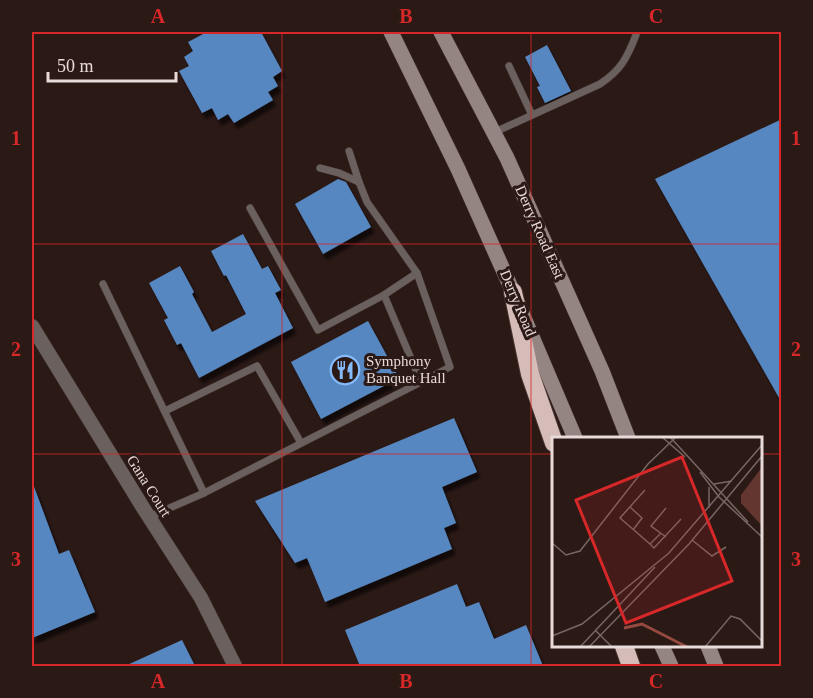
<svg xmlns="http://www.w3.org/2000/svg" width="813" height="698" font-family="Georgia,serif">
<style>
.building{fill:#5787c1;filter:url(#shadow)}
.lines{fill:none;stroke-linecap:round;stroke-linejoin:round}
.service-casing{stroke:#453431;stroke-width:8}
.minor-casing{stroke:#453431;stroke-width:15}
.secondary-casing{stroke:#453431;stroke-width:16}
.motorway-casing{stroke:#453431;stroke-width:20}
.service{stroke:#6a605e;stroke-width:7}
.minor{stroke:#6a605e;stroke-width:14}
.secondary{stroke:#958582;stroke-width:15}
.motorway{stroke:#d6bcb8;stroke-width:18}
.grid{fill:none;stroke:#d62828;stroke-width:1.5;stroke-opacity:0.55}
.labels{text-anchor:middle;stroke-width:6;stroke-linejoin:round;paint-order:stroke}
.street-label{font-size:15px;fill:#e8dad8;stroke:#2b1916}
.poi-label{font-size:15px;fill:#e8dad8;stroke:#2b1916;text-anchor:start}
.inset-river{fill:none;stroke:#944a3f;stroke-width:3}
.inset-road{fill:none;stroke:#776664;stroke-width:1.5}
.view{fill:#d62828;fill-opacity:0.15;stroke:#d62828;stroke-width:3}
.inset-edge{fill:none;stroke:#e8dad8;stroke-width:3}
.neatline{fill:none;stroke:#d62828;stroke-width:2}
.grid-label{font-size:20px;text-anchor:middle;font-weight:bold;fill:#d62828}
</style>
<defs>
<filter id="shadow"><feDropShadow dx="3.5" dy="6" stdDeviation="1.5" flood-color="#0009"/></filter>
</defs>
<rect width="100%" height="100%" fill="#2b1916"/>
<g class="building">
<path d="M207,32H261L282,71L273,77L278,86L268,92L273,100L234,123L228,114L218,120L212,108L202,113L179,71L189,66L184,57L193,51L188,42Z"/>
<path d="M547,45L571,91L545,103L537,87L540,86L525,57Z"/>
<path d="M782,119V403L655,179Z"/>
<path d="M338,179L346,182L371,227L323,254L295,204Z"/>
<path d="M243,234L262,269L268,266L281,290L275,293L293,328L199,378L181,343L177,345L164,320L168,318L149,283L180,266L194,292L192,294L212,332L246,314L226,275L224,276L211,251Z"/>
<path d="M368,321L399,378L321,419L291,362Z"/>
<path d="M454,418L477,472L442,487L456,523L444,528L452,549L325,602L307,558L295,563L255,501Z"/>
<path d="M33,484L59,554L69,550L95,612L32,638V485Z"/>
<path d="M457,584L466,607L479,602L494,639L526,625L543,666H360L345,630Z"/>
<path d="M182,640L195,666H125Z"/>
</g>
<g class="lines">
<g class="service-casing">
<g id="service">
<path d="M509,66L532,115"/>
<path d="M493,133L600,84C621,70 627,58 636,35V32"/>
<path d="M349,151L359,182L367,202L417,273L450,367L421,382"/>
<path d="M320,168L339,173L359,182"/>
<path d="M250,208L318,330L384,295L417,273"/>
<path d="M103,284L204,493L421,382L384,295"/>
<path d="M165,411L257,366L301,443"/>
<path d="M149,517L204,493"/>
</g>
</g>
<g class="minor-casing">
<path id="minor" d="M32,326L142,506L201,598L235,666"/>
</g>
<g class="secondary-casing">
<g id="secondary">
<path d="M391,32L458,169L513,292L575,438"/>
<path d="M441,32L507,158L602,371L628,438"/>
<path d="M662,646L671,666"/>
<path d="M708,646L716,666"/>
</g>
</g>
<g class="motorway-casing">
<g id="motorway">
<path d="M513,292L530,374L554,443"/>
<path d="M624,646L631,666"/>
</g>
</g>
<use href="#service" class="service"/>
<use href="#minor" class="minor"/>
<use href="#secondary" class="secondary"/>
<use href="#motorway" class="motorway"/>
</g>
<path class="grid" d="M282,32V666M531,32V666M32,244H782M32,454H554M760,454H782"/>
<defs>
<g id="restaurant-ring" transform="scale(1.5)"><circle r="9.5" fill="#2b1916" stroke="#86bbfb" stroke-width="1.5"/><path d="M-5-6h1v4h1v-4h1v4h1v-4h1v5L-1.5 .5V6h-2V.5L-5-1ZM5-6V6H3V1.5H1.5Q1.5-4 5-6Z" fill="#86bbfb"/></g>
</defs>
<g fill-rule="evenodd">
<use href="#restaurant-ring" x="345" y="370"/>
</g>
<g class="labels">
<g class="street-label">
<text transform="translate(540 232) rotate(66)" y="5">Derry Road East</text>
<text transform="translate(518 303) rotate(67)" y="5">Derry Road</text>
<text transform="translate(149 486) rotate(58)" y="5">Gana Court</text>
</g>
<g class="poi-label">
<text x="366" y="366">Symphony<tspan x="366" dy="17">Banquet Hall</tspan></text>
</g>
</g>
<g transform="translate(552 437)">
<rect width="210" height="210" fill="#2b1916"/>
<path d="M210,30V89L189,66V58Z" fill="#63362f"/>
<path class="inset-river" d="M72,191L90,187L135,210"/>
<path class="inset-road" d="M110,0L133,20M118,0L196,85M148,35L167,60L210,100M162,47L180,44M157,50V71M93,53L68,81L98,107L109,96M78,70L90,81L81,93M114,71L99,89L114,100M140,103L160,119L174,110M0,106L14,118L28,114L96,27L124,0M98,107L102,111L129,82M116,117L210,8M43,193L60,210M0,199L30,187L117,116M28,210L103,130M37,210L137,107L210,19M153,210L179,179L188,182L210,204"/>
<path class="view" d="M130,20L180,144L74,186L24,63Z"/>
<rect width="210" height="210" class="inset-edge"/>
</g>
<rect width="813" height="698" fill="none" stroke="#2b1916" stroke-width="66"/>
<path d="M48 72v9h128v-9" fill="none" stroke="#e8dad8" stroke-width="3"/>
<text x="57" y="72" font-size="18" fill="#e8dad8" stroke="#2b1916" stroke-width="4.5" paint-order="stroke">50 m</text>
<rect x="33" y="33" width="747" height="632" class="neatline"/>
<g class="grid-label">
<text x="158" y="23">A</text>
<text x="406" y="23">B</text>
<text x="656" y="23">C</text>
<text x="16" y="145">1</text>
<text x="796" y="145">1</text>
<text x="16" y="356">2</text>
<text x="796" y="356">2</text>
<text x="16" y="566">3</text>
<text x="796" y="566">3</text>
<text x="158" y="688">A</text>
<text x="406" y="688">B</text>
<text x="656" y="688">C</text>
</g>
</svg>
